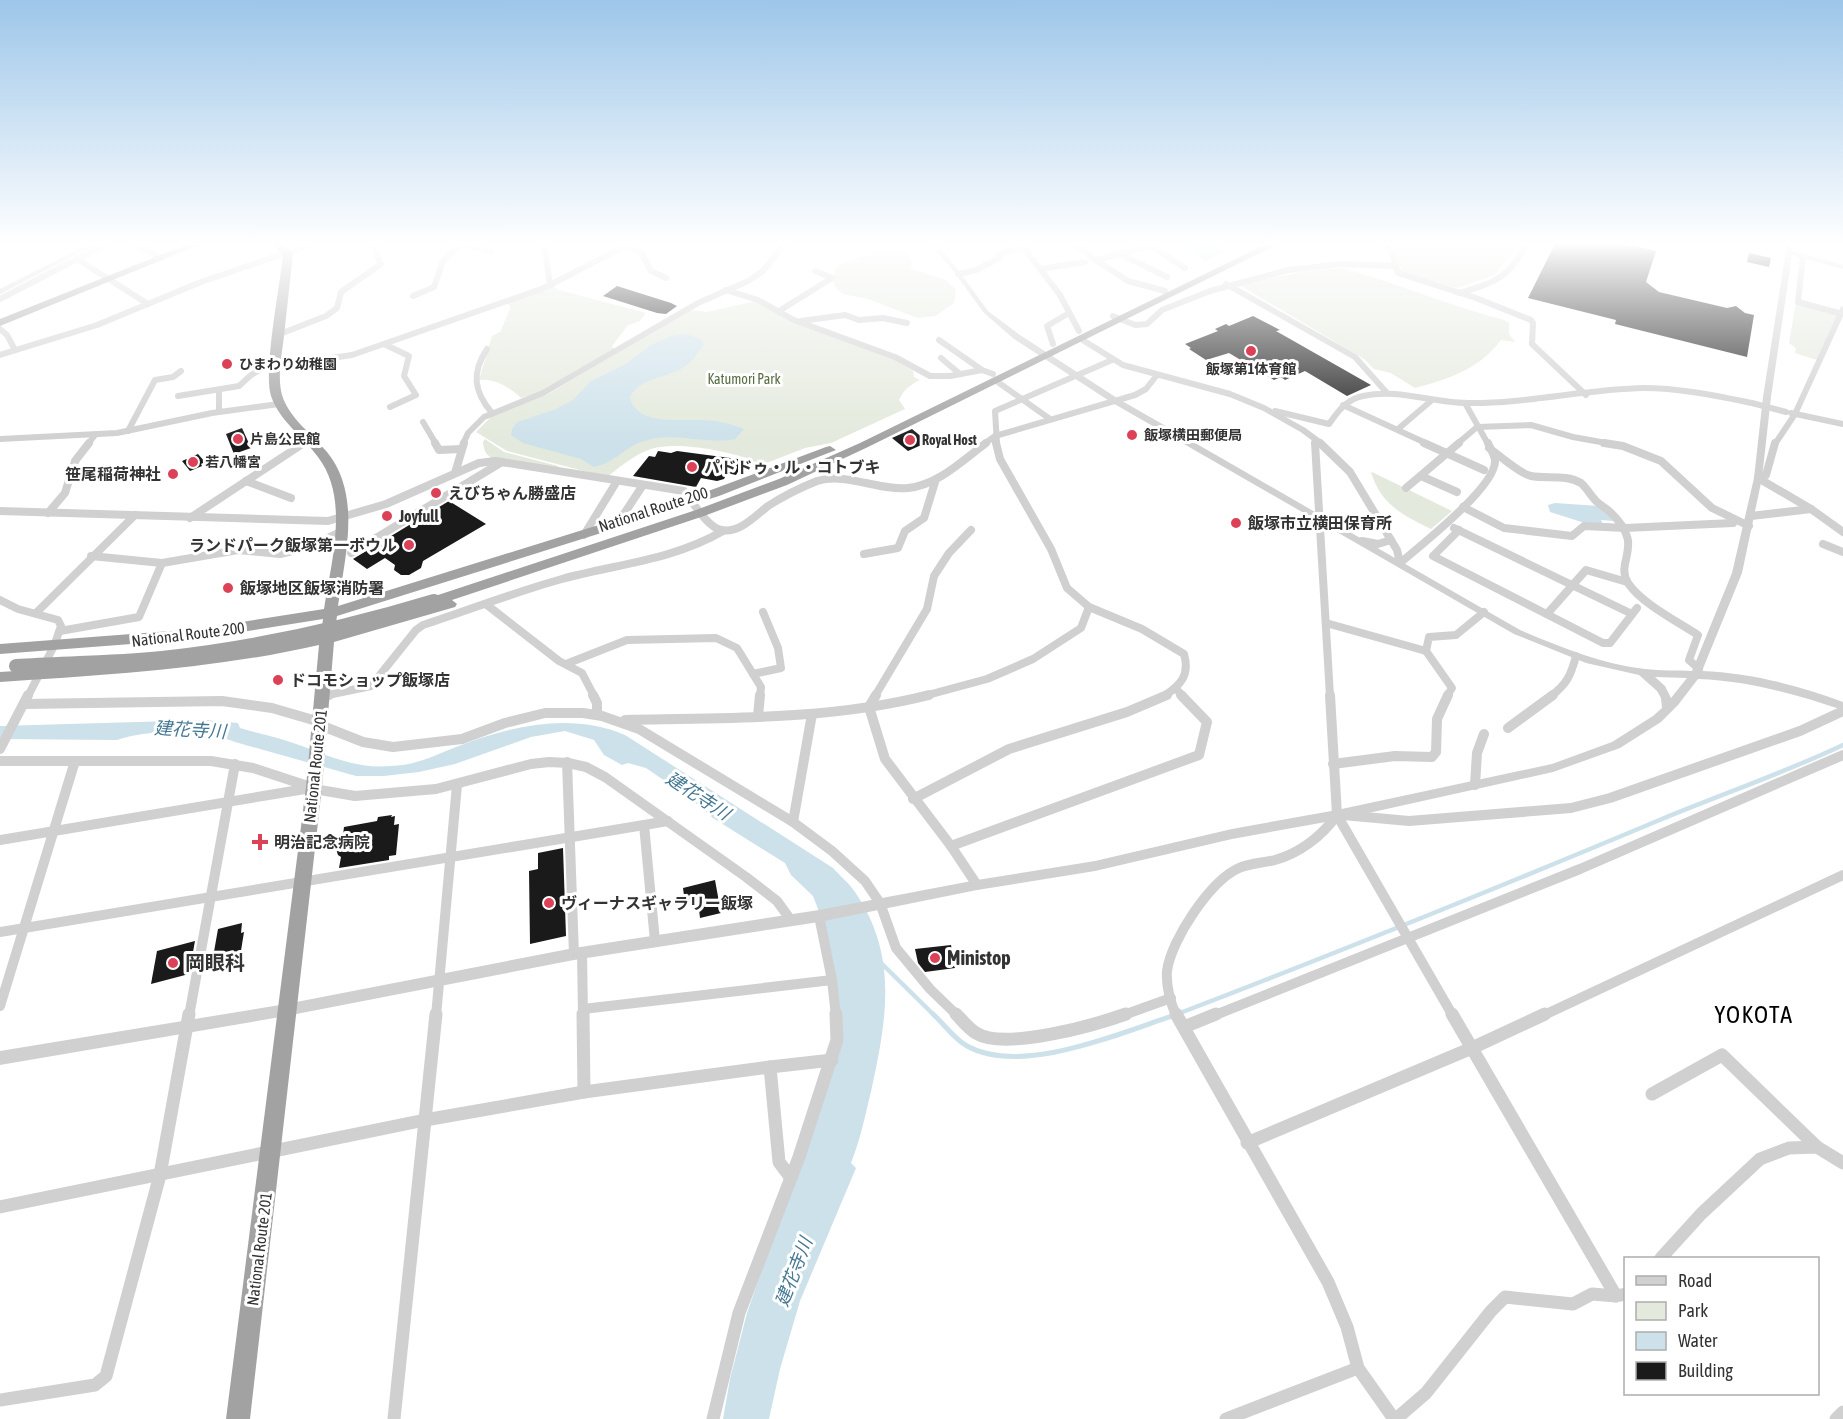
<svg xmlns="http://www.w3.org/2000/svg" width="1843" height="1419" font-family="'Asap Condensed','Noto Sans JP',sans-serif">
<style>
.green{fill:#e3e9dc}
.water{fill:#cde1ea}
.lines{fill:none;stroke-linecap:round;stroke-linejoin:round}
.stream-far1{stroke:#cde1ea;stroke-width:4.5}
.stream{stroke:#cde1ea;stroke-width:5}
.building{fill:#1a1a1a}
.minor-far3{stroke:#d0d0d0;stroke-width:6}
.minor-far2{stroke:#d0d0d0;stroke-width:8}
.minor-far1{stroke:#d0d0d0;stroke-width:10}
.minor{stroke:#d0d0d0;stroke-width:13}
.tertiary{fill:#d0d0d0;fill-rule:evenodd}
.trunk{fill:#a2a2a2;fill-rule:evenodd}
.minor-bridge{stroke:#d0d0d0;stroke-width:6}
.trunk-bridge{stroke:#a2a2a2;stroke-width:14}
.poi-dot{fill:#dc4257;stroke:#fff;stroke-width:2}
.labels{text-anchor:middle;stroke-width:6;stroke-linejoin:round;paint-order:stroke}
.far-poi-label{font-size:14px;font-weight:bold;fill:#333;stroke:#fff;text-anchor:start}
.far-park-label{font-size:14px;fill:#586d42;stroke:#fff}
.poi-label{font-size:16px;font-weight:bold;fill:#333;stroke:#fff;text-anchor:start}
.street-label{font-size:16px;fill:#333;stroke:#fff}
.water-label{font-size:18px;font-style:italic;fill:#447892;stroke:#fff}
.near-poi-label{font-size:20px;font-weight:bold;fill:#333;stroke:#fff;text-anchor:start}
.near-quarter-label{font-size:24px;letter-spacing:1.5px;fill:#000;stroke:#fff}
</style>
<rect width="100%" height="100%" fill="#fff"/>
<g class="green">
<path d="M1390,244L1401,247L1404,244H1518L1495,275L1457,288L1402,273L1396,253Z"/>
<path d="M887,249L910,252V259L913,263L910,268L946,280L956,290L954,303L935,316L918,318L868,299L843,294L835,287L833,277L836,269L843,263Z"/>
<path d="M1342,268C1397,283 1449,306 1504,320L1509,323V334L1515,342L1501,340C1479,369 1449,379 1415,388L1391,373L1374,369L1364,359L1238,284L1307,271Z"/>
<path d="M552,286L559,290L646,313L640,321L628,325L612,346L615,351L536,394L521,398C509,387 495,378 479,380L492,336L500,332L511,307L507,303Z"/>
<path d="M756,301L894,359L913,371L914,377L920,380C910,385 904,389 899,400L905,409L831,443L805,448L759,466L751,467L750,459C724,451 678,441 651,449C635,454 620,467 607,477L507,451L476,432L491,417L548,394L690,310L707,312Z"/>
<path d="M1796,302L1838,314L1817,360L1795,353L1796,348L1789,343Z"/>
<path d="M485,439L504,452L558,466L557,468L492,458C485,454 484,450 483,442Z"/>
<path d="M1371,472L1374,473L1452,511L1431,529C1403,515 1381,505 1371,472Z"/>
</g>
<g class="water">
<path d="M1198,244H1211L1226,251L1205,261L1189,251Z"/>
<path d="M687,334L702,340L704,345C696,354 692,363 681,369C663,379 641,377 630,397C635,426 681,419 703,420C717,420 731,424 744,429L735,439C705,445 674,431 644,441C626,446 615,463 594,467L581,459L523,443L511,435L512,429L517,422L556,409L573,400L591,381L624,365L651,345L671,336Z"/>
<path d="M1555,503L1599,506L1614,521L1601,520L1604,526L1588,524L1550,512L1548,505Z"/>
<path d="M206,720L238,723L240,728C260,734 282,738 302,746C331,757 358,769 390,766C416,765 428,758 451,749C506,727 569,711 625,735L833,868C840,876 849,883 855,892C898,955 887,1017 872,1087C866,1112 861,1138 851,1163L856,1168L800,1301L780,1369L769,1419H723L730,1379L747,1313L835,1060L825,927L813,896L791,875L785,863L713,818L691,799L646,768L628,763L622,765L604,755L594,740L565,731L531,737L455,764L419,772L384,776H356L235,742C206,729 147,729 117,740L0,739V726Z"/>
</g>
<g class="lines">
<g class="stream-far1">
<path d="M880,962L935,1016"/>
<path d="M1180,1013C1342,951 1502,886 1662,819C1722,794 1784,773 1843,745"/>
</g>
<path class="stream" d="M933,1014C944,1024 954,1039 967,1046C1020,1076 1118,1034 1172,1016"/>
</g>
<g class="building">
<path d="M1555,244H1624L1656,251L1646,282L1659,292L1727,308L1736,306L1745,313L1754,315L1747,357L1615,324L1616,320L1528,298Z"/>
<path d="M1749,253L1771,258L1769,267L1747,262Z"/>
<path d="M617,286L671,303L677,306L666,314L657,313L603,296Z"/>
<path d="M1253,316L1280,330L1276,331L1371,385L1347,396L1305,371L1285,380L1281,377L1274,380L1229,353L1206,360L1189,349L1191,348L1185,344L1218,331L1215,329L1226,324L1229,326Z"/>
<path d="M242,428L251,448L234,454L226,434Z"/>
<path d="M912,429L928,442L908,451L892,438Z"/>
<path d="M658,451L671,453L677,451L745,460L736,475L727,473L724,479L717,481L701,478L696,487L633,476L649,456L655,457Z"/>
<path d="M198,454L205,462L201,464L202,466L190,471L182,461Z"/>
<path d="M449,501L486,524L423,561L421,568L409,575H401L394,570L395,565L385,558L367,569L353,559Z"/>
<path d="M392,815L391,817L395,816L394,825L399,824L396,855L389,856V860L339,868L341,857L338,855L336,849L342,843L344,827L377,821L378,817Z"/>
<path d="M563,848L566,936L530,944L529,871L538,869V853Z"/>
<path d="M715,880L721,913L700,918L698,900L685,903L683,888Z"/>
<path d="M242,923L241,933L244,932L240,957L212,963L218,929Z"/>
<path d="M195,941L189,974L151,984L157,951Z"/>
<path d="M951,945L955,968L925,972L918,963L915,949Z"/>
</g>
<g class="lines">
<g class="minor-far3">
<path d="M106,244L77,259L148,304"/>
<path d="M135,244L161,258"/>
<path d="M465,244L491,252"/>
<path d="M544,244L550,285"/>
<path d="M1021,244L1060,295L1079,331"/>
<path d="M1074,244L1096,260"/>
<path d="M1159,244L1096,260L1128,281L1165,291"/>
<path d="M1385,244L1392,253L1398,273L1476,298L1531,320L1533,323L1532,344L1586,395"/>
<path d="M627,246L641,252L651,271L666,278"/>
<path d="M1151,246L1185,268"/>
<path d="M1120,254L1167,277"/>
<path d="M1803,256L1798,302L1843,314"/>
<path d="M1040,269L1085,262"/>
<path d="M958,274L976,270L999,258L998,255L1023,246"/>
<path d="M1226,284L1355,357L1387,393"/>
<path d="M726,290L758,300L794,320L895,357L930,376H950L982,370L993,374"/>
<path d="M1459,293C1492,284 1511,277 1526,244"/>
<path d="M413,296L434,287L443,261L458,246L457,244"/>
<path d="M0,299L77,259"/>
<path d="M779,311L832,278L815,271"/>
<path d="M1113,316L1135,325L1147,324L1162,310L1210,291L1288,270L1341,264L1395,266"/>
<path d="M801,321L845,315L859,320L883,318L907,323"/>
<path d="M0,329L7,335L15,350"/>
<path d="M280,334L326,316L337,308L341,292L381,264L372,244"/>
<path d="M1081,339L1123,365L1230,394L1264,408L1303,430L1322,444"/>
<path d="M939,340L982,370"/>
<path d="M384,344L409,356L404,376L416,395L390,407"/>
<path d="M1053,344L1047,326L1069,313"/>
<path d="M487,349C471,373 474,392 492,413"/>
<path d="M0,355L97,325L201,282L312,244"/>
<path d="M941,358L960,374"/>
<path d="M275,366L352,355L544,288L629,244"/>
<path d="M995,380L1050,419"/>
<path d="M219,390V412"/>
<path d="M178,396L239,386L251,375L276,360"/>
<path d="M1465,403L1488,444"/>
<path d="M1343,405L1428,444"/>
<path d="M1275,411L1329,424C1338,411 1347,399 1363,396C1398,388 1432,403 1467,403C1526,404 1585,389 1644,388C1680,388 1717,396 1752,403"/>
<path d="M1791,413L1843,424"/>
<path d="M423,422L436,444"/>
<path d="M1398,429L1432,400"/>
<path d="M128,431L155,380L173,377L181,371"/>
<path d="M0,439L117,433L212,413L279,404"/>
<path d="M1315,440V444"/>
<path d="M88,444L95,435"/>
<path d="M302,444L308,440"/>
<path d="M463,444L468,433L484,417L543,393L698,303L748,281L763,271L784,244"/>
<path d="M984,444L995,436L1135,395L1146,389L1157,375"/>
<path d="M997,444L995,411L1112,360"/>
<path d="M1457,444L1477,427L1531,425L1573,437L1612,444"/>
<path d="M1775,444L1795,414L1843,309"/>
</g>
<g class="minor-far2">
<path d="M435,443L439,450L461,449"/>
<path d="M996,443L1000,459L1051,549L1067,588L1089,607L1142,629L1184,654C1190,675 1181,685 1164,696"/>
<path d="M1315,443L1330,696"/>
<path d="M1320,443L1350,472L1397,550L1400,563C1420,546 1497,486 1495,460C1494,454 1490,448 1488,443"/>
<path d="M1424,443L1484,470"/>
<path d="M1604,443L1623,446L1661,461L1712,508L1749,526"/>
<path d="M1489,448C1499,455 1520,474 1531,476C1547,479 1566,474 1581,483C1587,488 1590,495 1596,501C1600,505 1606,508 1610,512C1647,546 1614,561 1628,583C1641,603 1678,622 1698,635L1689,660L1699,669"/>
<path d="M455,473L464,443"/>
<path d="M1421,476L1457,492"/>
<path d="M1758,478L1766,475L1775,443"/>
<path d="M1758,478L1811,509L1843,532"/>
<path d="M246,481L291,498"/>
<path d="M1406,488L1459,443"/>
<path d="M1463,507L1504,528L1572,536L1584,526L1625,528L1733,523"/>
<path d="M0,511L328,521L386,504L479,463L495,461L684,491C693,502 707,527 721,530C739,534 755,516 768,506C782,497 802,487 817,481C846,472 879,491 908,488C938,485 963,460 986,443"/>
<path d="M48,513L65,493L75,461L89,443"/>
<path d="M1751,516L1811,509"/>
<path d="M190,518L304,443"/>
<path d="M618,523L643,485"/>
<path d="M1454,528L1632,614"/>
<path d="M1459,530L1433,556L1603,643H1610L1637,608"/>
<path d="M584,535L617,481"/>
<path d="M1362,541L1378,544L1391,540"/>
<path d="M1823,544L1843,552"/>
<path d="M351,553L502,462"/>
<path d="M864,554L898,548L905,531L924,518L936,479"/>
<path d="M91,556L162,563"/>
<path d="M0,600L18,609L58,620L61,626L54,646L28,696"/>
<path d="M487,605L559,661L582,673L594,696"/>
<path d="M36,613L135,515"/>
<path d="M1547,614L1586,570L1627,582"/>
<path d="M1326,623L1426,651L1452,688L1447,696"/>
<path d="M60,631L139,617L162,563L238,550L280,554L309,547L342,531"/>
<path d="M1426,651L1429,637L1456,635L1484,612"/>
<path d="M566,664L627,640L716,638L737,648L761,687L760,696"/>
<path d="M753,674L781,668L778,648L763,612"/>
<path d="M1176,689L1183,696"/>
<path d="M323,696L371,686L416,630L423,625C469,610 515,592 562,579C617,564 673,560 723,531"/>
<path d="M875,696L927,609L934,576L949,553L971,530"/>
<path d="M924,696L987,679L1033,659L1081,628L1089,607"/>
<path d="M1551,696C1567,684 1571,675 1576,656"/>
</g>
<g class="minor-far1">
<path d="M593,695L597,703V713"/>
<path d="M876,695L869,707L885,759L951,846L977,885"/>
<path d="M1330,695L1337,815L1453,1016"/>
<path d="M323,696L329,695"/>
<path d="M24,704L222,701L272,708L320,722"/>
<path d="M758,716L760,695"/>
<path d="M625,720C726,718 831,720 929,695"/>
<path d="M320,725L363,742L393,747L462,739L505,723L545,713H583L602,716L639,729L793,822L832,851L865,881L880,903L896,948L930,989L958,1016"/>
<path d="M1508,728L1553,695"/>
<path d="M0,749L28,695"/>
<path d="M0,761H211L253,768L320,790L355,796L436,789L531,764L549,762L568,763L586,767L605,777L746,877L777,901L790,919"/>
<path d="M567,762L574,954"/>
<path d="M1333,764L1395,756L1432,757L1436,752L1437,719L1448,695"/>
<path d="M1475,785L1477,753L1484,734"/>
<path d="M913,799L1009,749L1127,712L1167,695"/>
<path d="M1343,815L1409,821L1571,808L1610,798L1800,731L1843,711"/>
<path d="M793,822L812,714"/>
<path d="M644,825L655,941"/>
<path d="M0,840L311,788"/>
<path d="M951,846L1199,755L1207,722L1181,695"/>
<path d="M819,916L832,980L836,1016"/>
<path d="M0,932L668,821"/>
<path d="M582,952L583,1016"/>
<path d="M0,1006L75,761"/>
<path d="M583,1009L832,980"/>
<path d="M189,1016L235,764"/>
<path d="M436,1016L457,785"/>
<path d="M1121,1016L1171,998"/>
<path d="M1177,1016C1170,1004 1166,984 1167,971C1171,940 1210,881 1239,868C1250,863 1263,863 1275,860C1300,853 1322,836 1337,815"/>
<path d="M1213,1016L1580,869L1843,755"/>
<path d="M1542,1016L1843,875"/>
</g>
<g class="minor">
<path d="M583,1014L584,1092"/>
<path d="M956,1014C962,1020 969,1029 976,1033C1004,1051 1095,1025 1126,1014"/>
<path d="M1176,1014L1328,1282L1347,1327L1358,1368L1394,1419"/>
<path d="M1452,1014L1616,1296"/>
<path d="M1184,1027L1216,1014"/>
<path d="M770,1067L832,1060"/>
<path d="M1652,1094L1722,1055L1817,1147"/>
<path d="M1247,1143L1472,1048L1545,1014"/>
<path d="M0,1207L425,1120L584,1092L770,1067L779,1162L791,1178"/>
<path d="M1661,1258L1701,1214L1760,1159L1789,1148L1817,1147L1843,1163"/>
<path d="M0,1400L95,1385L106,1376L160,1175L189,1014"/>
<path d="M394,1419L436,1014"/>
<path d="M713,1419L739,1313L799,1157L837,1040L836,1014"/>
<path d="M1226,1419L1358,1368"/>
<path d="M1396,1419L1426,1393L1491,1311L1505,1297L1573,1304L1592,1294L1616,1296L1626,1294"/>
<path d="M1836,1419L1843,1412"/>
</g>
<g class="tertiary">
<path d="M89,244H97L0,294V289Z"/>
<path d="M929,244H936L956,267L988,311L1020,335L1117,398L1520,630C1561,647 1601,664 1645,669C1661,671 1677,670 1692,671L1732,573L1754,478L1763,397L1787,244H1793L1792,251L1843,265V269L1792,255L1771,397L1762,478L1742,573L1702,671C1750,673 1798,685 1843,702V710C1794,694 1750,681 1698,679L1678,705L1661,722L1620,748L1553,772L1337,820L1232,839L1095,871L977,890L819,922L574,960L286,1016L0,1065V1051L286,1004L574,948L819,910L977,880L1095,861L1232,829L1337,810L1552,764L1612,742L1653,716L1662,708L1661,698L1657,691L1639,675L1586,663L1514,634L1111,402L1014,339L984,313L952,269ZM1655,677L1687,678L1671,698L1665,686Z"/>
</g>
<g class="trunk">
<path d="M188,244H201L0,326V319Z"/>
<path d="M273,244H283L293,254C290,281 287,308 284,336C282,354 277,377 282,395C289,418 312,434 327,452C362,495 345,556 338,606L711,490L826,447L830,446L836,450L719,496L337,616L335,631L431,605L427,601L429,598L696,510L779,479L860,443L1266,244H1278L868,447L787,485L704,516L452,600L457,604L455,607L334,642L322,787L250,1419H226L306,787L319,645C214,669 107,675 0,682V672C107,665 215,658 321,635L323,619L197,639L0,654V644L197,629L324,609C331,562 350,499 318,457C303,436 280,422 271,396C263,371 280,285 283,255Z"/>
</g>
<path class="minor-bridge" d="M1752,403L1786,412"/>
<path class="trunk-bridge" d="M16,666C65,663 113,663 162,658C254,648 345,628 434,601"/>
</g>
<linearGradient id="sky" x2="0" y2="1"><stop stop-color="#9dc6e9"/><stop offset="0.55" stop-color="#fff"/><stop offset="1" stop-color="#fff" stop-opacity="0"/></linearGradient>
<rect width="1843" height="443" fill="url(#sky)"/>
<g class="poi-dot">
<circle cx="1251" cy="351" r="6"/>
<circle cx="227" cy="364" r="6"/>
<circle cx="1132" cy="435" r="6"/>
<circle cx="238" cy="439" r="6"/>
<circle cx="910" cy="440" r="6"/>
<circle cx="193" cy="462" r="6"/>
<circle cx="692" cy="467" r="6"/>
<circle cx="173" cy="474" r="6"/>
<circle cx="436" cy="493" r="6"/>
<circle cx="387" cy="516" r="6"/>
<circle cx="1236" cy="523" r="6"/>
<circle cx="409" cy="545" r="6"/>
<circle cx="228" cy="588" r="6"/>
<circle cx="278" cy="680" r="6"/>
<path d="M257 833h6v6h6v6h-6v6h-6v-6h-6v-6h6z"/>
<circle cx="549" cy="903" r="6"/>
<circle cx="935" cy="958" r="6"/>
<circle cx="173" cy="963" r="6"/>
</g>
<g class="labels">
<g class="far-poi-label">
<text x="239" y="369">ひまわり幼稚園</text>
<text x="1251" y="374" text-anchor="middle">飯塚第1体育館</text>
<text x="1144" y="440">飯塚横田郵便局</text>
<text x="250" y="444">片島公民館</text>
<text x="922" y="445">Royal Host</text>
<text x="205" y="467">若八幡宮</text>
</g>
<g class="far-park-label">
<text x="744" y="384">Katumori Park</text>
</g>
<g class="poi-label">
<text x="704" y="473">パドドゥ・ル・コトブキ</text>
<text x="161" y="480" text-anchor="end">笹尾稲荷神社</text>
<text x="448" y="499">えびちゃん勝盛店</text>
<text x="399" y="522">Joyfull</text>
<text x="1248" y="529">飯塚市立横田保育所</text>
<text x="397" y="551" text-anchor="end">ランドパーク飯塚第一ボウル</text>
<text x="240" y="594">飯塚地区飯塚消防署</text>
<text x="290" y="686">ドコモショップ飯塚店</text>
<text x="274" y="848">明治記念病院</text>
<text x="561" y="909">ヴィーナスギャラリー飯塚</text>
</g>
<g class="street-label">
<text transform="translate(653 509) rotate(-18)" y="6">National Route 200</text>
<text transform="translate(188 634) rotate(-7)" y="6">National Route 200</text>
<text transform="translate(315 766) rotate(-84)" y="6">National Route 201</text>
<text transform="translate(259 1249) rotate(-83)" y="6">National Route 201</text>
</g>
<g class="water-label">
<text transform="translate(190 730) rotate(3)" y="6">建花寺川</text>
<text transform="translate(698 796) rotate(33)" y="6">建花寺川</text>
<text transform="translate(794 1272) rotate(-69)" y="6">建花寺川</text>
</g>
<g class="near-poi-label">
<text x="947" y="965">Ministop</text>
<text x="185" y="970">岡眼科</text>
</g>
<g class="near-quarter-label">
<text x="1754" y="1023">YOKOTA</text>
</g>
</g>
<rect x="1624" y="1257" width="195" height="138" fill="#ffffff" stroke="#adadad" stroke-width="1.5"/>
<rect x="1636" y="1276" width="30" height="9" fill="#d0d0d0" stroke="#adadad" stroke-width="1.5"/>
<text x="1678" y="1287" font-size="18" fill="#333333">Road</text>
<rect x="1636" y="1302" width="30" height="18" fill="#e3e9dc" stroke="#adadad" stroke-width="1.5"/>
<text x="1678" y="1317" font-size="18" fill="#333333">Park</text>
<rect x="1636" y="1332" width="30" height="18" fill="#cde1ea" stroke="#adadad" stroke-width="1.5"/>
<text x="1678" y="1347" font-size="18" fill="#333333">Water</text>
<rect x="1636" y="1362" width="30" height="18" fill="#1a1a1a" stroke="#adadad" stroke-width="1.5"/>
<text x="1678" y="1377" font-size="18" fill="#333333">Building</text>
</svg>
